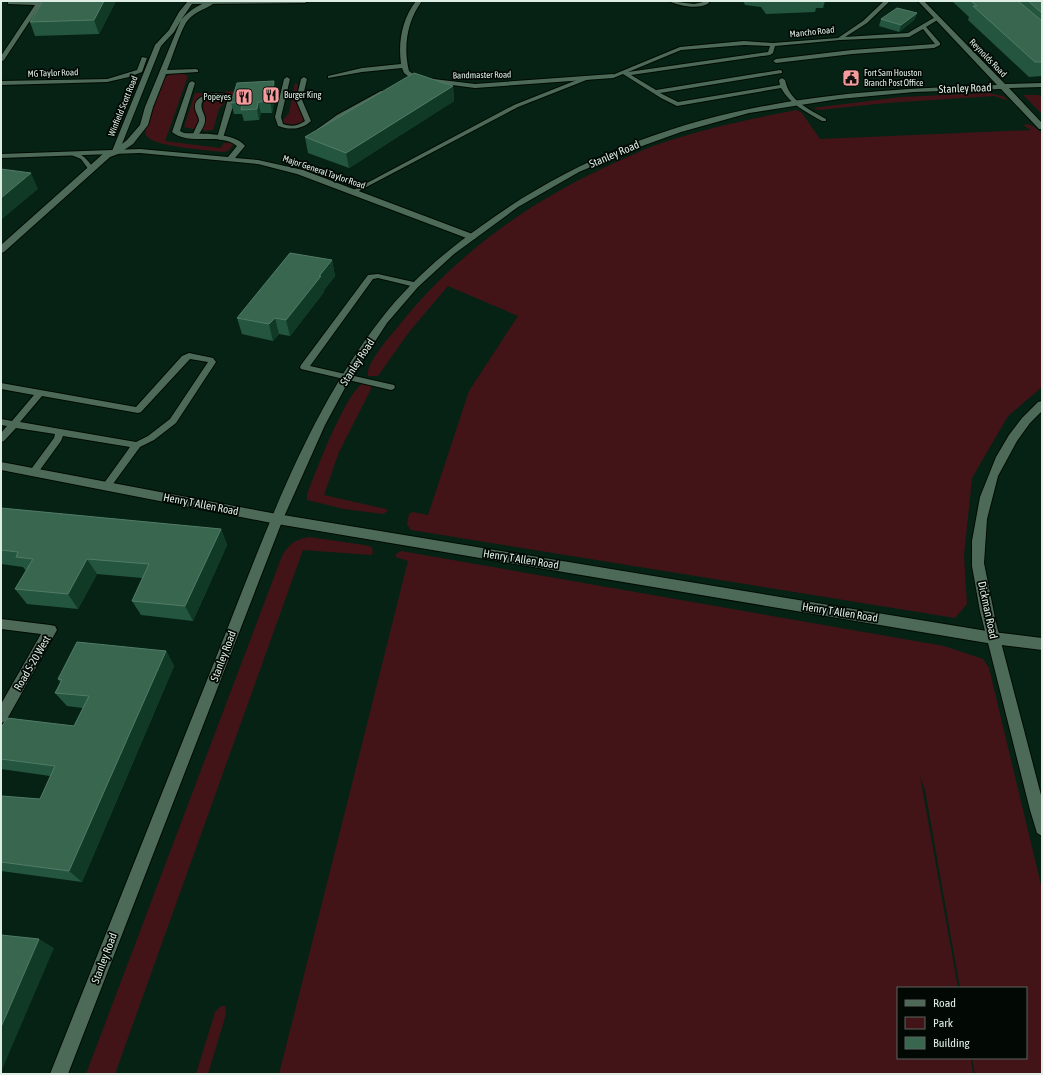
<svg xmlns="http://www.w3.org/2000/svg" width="1043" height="1075" font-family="'Asap Condensed',sans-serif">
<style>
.green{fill:#421418}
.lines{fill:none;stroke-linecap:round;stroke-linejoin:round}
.lane-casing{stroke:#000b02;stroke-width:2}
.street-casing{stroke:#000b02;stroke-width:2}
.secondary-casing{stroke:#000b02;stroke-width:2}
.lane{fill:#4d6a59;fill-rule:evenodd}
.street{fill:#4d6a59;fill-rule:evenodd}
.secondary{fill:#4d6a59;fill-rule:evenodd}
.wall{fill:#24553e}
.shaded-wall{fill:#103a25}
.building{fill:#38664f;stroke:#527b67}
.labels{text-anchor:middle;stroke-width:3.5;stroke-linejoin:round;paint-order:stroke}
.far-street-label{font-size:9px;fill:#deeee4;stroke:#020904}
.far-poi-label{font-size:9px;fill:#deeee4;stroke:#020904;text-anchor:start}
.street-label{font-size:11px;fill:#deeee4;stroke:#020904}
</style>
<rect width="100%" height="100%" fill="#062214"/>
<g class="green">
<path d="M172,74H184L188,76L165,141L220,148L224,143H231L233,145L228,151L222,152C206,150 165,147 152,140C148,138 145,135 145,131L165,77Z"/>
<path d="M295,83L298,84L296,102L304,119L301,123L292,125L284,123L283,120L289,113Z"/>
<path d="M237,91L235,98C227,89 210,92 201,97L195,109L199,120L196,128L193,129L184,127L195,93Z"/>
<path d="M989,93L1003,96L1009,101L994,96L887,103L819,110L812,108L901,97Z"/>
<path d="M1023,95H1039L1042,98V114Z"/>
<path d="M218,96L224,97L227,100L219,109L213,130L204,131L202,127L206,119L203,109L204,102L208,98Z"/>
<path d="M797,110L802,113L820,139L1031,130L1023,125C1031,122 1037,129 1042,134V387L1008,416L972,478L964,556L967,604L955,618L411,530L407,524L409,514L413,512L428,515L469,391L518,316L448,286L409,332L378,376H368C365,365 389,337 397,328C454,255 530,201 614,163C628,157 642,150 656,145C702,129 749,119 797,110Z"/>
<path d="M362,384H369L371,386V389L339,452L324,495L386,509L388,511L383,514L344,509L307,500V495C315,473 345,395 362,384Z"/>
<path d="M309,537L364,545L372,547L373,553L371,555L303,550L115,1074H86L282,556C289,544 296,539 309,537Z"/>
<path d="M401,551L944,646L983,659L989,668L1042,889V1074H975L972,1058H1026V988H960L925,790L920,776L958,988H898V1058H971L973,1074H279L408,561L396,557V554Z"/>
<path d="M221,1006H225L226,1014L208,1074H196L215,1012Z"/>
</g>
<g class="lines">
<g class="lane-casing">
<g id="lane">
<path d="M10,1H43L4,60L1,62V56L35,5L8,4V2Z"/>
<path d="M669,1L694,4L708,1L709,3C699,10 679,6 669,1Z"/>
<path d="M884,1H890L867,23L845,37L908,33L937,16L940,18L939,19L926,27L940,43V45L934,48L852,54L776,63L773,61L776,59L852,50L935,44L923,29L909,37L840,40L775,46L773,53L770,55L631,75L656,90L780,70L782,71V73L660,93L678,102L780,85L779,80L782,78L785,80C789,101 809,109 826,119V121H822C806,112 790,104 781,88L677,106L661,98L623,74L613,78L610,76L680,47L744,41L773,43L838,38L863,21ZM744,45L770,46L768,52L628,72L681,50Z"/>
<path d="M587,76L590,78L589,79L518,107L355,193L350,192L514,105Z"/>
<path d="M287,77L290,79L281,117L283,124C291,127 298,126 305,121L296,100L301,79L304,77L307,79L302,100L311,121C302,130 289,130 278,126L275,117L284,79Z"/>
<path d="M109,79V81L107,82L1,85V81Z"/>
<path d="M381,91L383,92V94L341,117L321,131L316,130L337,115Z"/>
<path d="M212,93H223L234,98V103L223,138L220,140L217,138L228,99C220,94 209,95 202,102C200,109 204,112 205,118C206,125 200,132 197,137H193L192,136L199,121C199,116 195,112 195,108C194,98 205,95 212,93Z"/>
<path d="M69,152C81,151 88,160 94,169L93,170H89L81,159L69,154Z"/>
<path d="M378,274L418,283L419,285L415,287L378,278L373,279L310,366L394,385L395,387L394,389L391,390L301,369L300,367L301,365L368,275Z"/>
<path d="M189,353L213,358L216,362L176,423L154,440L140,447L110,488H104L102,486L130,447L63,436L61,441L37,474L34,475L29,472L54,438L55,434L16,428L4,441L1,442V433L7,426L1,425V419L12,421L34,395L1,389V383L136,407L182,356ZM190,359L208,362L170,419L148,436L136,442L20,422L42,396L138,413L141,412Z"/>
</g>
</g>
<g class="street-casing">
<g id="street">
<path d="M190,1H308L305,3L188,4L187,3Z"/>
<path d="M416,1H422C407,21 403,47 409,71L417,77L475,84L613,74L616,76L613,78L475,88L413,80L404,73L402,68L362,72L328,78V76L362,68L401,64C398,42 402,19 416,1Z"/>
<path d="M192,81L195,83L180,131L184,133C200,134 235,132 245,146L235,158L258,160L303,170L475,235L476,237L475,239H469L297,174L258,164L140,153L1,158V154L140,149L228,157L237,146C221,132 188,146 172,132L189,83Z"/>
<path d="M1,462L277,514L993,632L1042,638V650L993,644L277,524L1,470Z"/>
<path d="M1,619L50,625L55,626L57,630L6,721L1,723V704L41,634L1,629Z"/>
</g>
</g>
<g class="secondary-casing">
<g id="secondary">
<path d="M188,1H194L181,20C190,10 202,1 216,1C209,9 196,10 188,20C181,28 172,59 167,70L196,69L198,70V72L166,74L153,107L148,125L133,144L118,154L110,157L4,252L1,253V245L104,153L112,151L155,45L169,30L179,12ZM181,20L145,107L140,125L127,140L122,144L161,46L174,32Z"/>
<path d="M918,1H924L1005,84L1042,83V87L1009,88L1042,123V129H1039L1001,89L914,92L839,99L749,113L681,132L631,150L579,172L518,207L454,254L418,287L387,323L346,386L325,425L283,519L68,1074H50C107,931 164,788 221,645C265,534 307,414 381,319C409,283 443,253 480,227C560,168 652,129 749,109C830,92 914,88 997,85Z"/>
<path d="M142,57L147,58L142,72L129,77L107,82L104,80L137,70Z"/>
<path d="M1042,401V411L1030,423L1017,441L998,476L987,519L984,563L996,623L1042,799V836L1037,833L1030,810L980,611L972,566V541L980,497L996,457L1009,435L1022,418L1038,402Z"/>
</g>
</g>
<use href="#lane" class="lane"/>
<use href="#street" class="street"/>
<use href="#secondary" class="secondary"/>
</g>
<g class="wall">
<path d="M43,1H116L99,34L35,36L30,22Z"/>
<path d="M743,1H825L823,8H816L815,12L766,14L761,7L745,5Z"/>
<path d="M952,1H1042V76L1029,77L968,20L969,17Z"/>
<path d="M917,13L914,20L899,32L879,26L881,19Z"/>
<path d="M274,81L276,92L272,113H261L259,120L244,121L242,114H234L231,103Z"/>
<path d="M453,86L454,101L349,168L308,153L305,137Z"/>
<path d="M332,260L335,276L324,290V292L290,336L279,334L273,341L242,334L237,318Z"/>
<path d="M1,508L221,529L227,545L193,621L141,615L132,601L142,578L97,574L78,609L27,604L15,589L26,571L23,567L1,564Z"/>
<path d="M166,651L174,666L82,882L1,871V797L40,799L50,776L1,769V728L74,726L83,708L67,706L55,693L60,682L58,679Z"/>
</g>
<g class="shaded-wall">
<path d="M104,1H116L99,34L94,20Z"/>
<path d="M917,13L914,20L899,32L901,25Z"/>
<path d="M274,81L276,92L272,113L270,101Z"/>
<path d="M453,86L454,101L349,168L346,153Z"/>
<path d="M258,102L261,113L259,120L257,109Z"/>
<path d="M31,173L38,189L1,220V198Z"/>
<path d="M332,260L335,276L324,290V292L290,336L286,320Z"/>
<path d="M275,318L279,334L273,341L269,324Z"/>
<path d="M221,529L227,545L193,621L185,606Z"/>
<path d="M87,559L97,574L78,609L68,594Z"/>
<path d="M166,651L174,666L82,882L69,871Z"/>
<path d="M39,939L54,948L1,1072V1027Z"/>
</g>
<g class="building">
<path d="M43,1H104L94,20L30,22Z"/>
<path d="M971,1H1018L1042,21V62H1035L973,6H977Z"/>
<path d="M1028,1H1042V13Z"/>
<path d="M897,8L917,13L901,25L881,19Z"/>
<path d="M414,73L453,86L346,153L305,137Z"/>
<path d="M274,81L270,101L258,102L257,109L241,110L243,102L231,103L237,83Z"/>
<path d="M1,169L31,173L1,198Z"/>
<path d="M290,253L332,260L319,276H321L286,320L275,318L269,324L237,318Z"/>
<path d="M1,508L221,529L185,606L132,601L149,564L87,559L68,594L15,589L33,559L16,557L18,552L1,550Z"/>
<path d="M77,642L166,651L69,871L1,862V797L2,796L40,799L55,766L1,759V728L7,718L74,726L89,696L55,693L62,680L58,679Z"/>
<path d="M1,935L39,939L1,1027Z"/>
</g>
<defs>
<g id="civic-square" transform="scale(0.9)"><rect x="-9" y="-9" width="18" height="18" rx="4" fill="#f59b9c" stroke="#020904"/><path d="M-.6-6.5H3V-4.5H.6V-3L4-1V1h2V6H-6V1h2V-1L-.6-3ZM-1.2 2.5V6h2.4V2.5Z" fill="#111"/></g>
<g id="restaurant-square" transform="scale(0.9)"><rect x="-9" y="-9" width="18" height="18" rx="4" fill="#f59b9c" stroke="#020904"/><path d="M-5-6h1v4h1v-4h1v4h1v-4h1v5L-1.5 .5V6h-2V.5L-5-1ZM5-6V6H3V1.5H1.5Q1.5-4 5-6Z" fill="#111"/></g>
</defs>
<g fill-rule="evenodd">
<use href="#civic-square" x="851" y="78"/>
<use href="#restaurant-square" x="271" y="95"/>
<use href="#restaurant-square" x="244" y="97"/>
</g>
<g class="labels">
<g class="far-street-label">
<text transform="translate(812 32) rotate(-6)" y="3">Mancho Road</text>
<text transform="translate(988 58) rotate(46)" y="3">Reynolds Road</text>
<text transform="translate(53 73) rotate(-2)" y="3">MG Taylor Road</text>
<text transform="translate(482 75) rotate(-1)" y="3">Bandmaster Road</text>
<text transform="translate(123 106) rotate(-68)" y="3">Winfield Scott Road</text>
<text transform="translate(324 172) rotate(19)" y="3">Major General Taylor Road</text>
</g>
<g class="far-poi-label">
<text x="864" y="76">Fort Sam Houston<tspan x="864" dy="10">Branch Post Office</tspan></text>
<text x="284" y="98">Burger King</text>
<text x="231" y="100" text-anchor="end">Popeyes</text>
</g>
<g class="street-label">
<text transform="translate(965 88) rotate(-2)" y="4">Stanley Road</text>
<text transform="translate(614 154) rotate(-23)" y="4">Stanley Road</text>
<text transform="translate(357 362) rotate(-57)" y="4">Stanley Road</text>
<text transform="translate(201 504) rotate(11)" y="4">Henry T Allen Road</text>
<text transform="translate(521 559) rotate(9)" y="4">Henry T Allen Road</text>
<text transform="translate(988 610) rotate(78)" y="4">Dickman Road</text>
<text transform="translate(840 612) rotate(9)" y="4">Henry T Allen Road</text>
<text transform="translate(223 656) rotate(-69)" y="4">Stanley Road</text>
<text transform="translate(32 663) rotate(-60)" y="4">Road S-20 West</text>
<text transform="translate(104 958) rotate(-69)" y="4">Stanley Road</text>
</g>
</g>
<rect width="1043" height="1075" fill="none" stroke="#deeee4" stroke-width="4"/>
<rect x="897" y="987" width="130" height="72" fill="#020904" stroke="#5a655e"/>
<rect x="905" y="1000" width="20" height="6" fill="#4d6a59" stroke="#5a655e"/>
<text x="933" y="1007" font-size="12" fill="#deeee4">Road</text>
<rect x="905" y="1017" width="20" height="12" fill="#421418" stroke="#5a655e"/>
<text x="933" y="1027" font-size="12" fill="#deeee4">Park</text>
<rect x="905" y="1037" width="20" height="12" fill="#38664f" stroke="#5a655e"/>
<text x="933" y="1047" font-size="12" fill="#deeee4">Building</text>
</svg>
